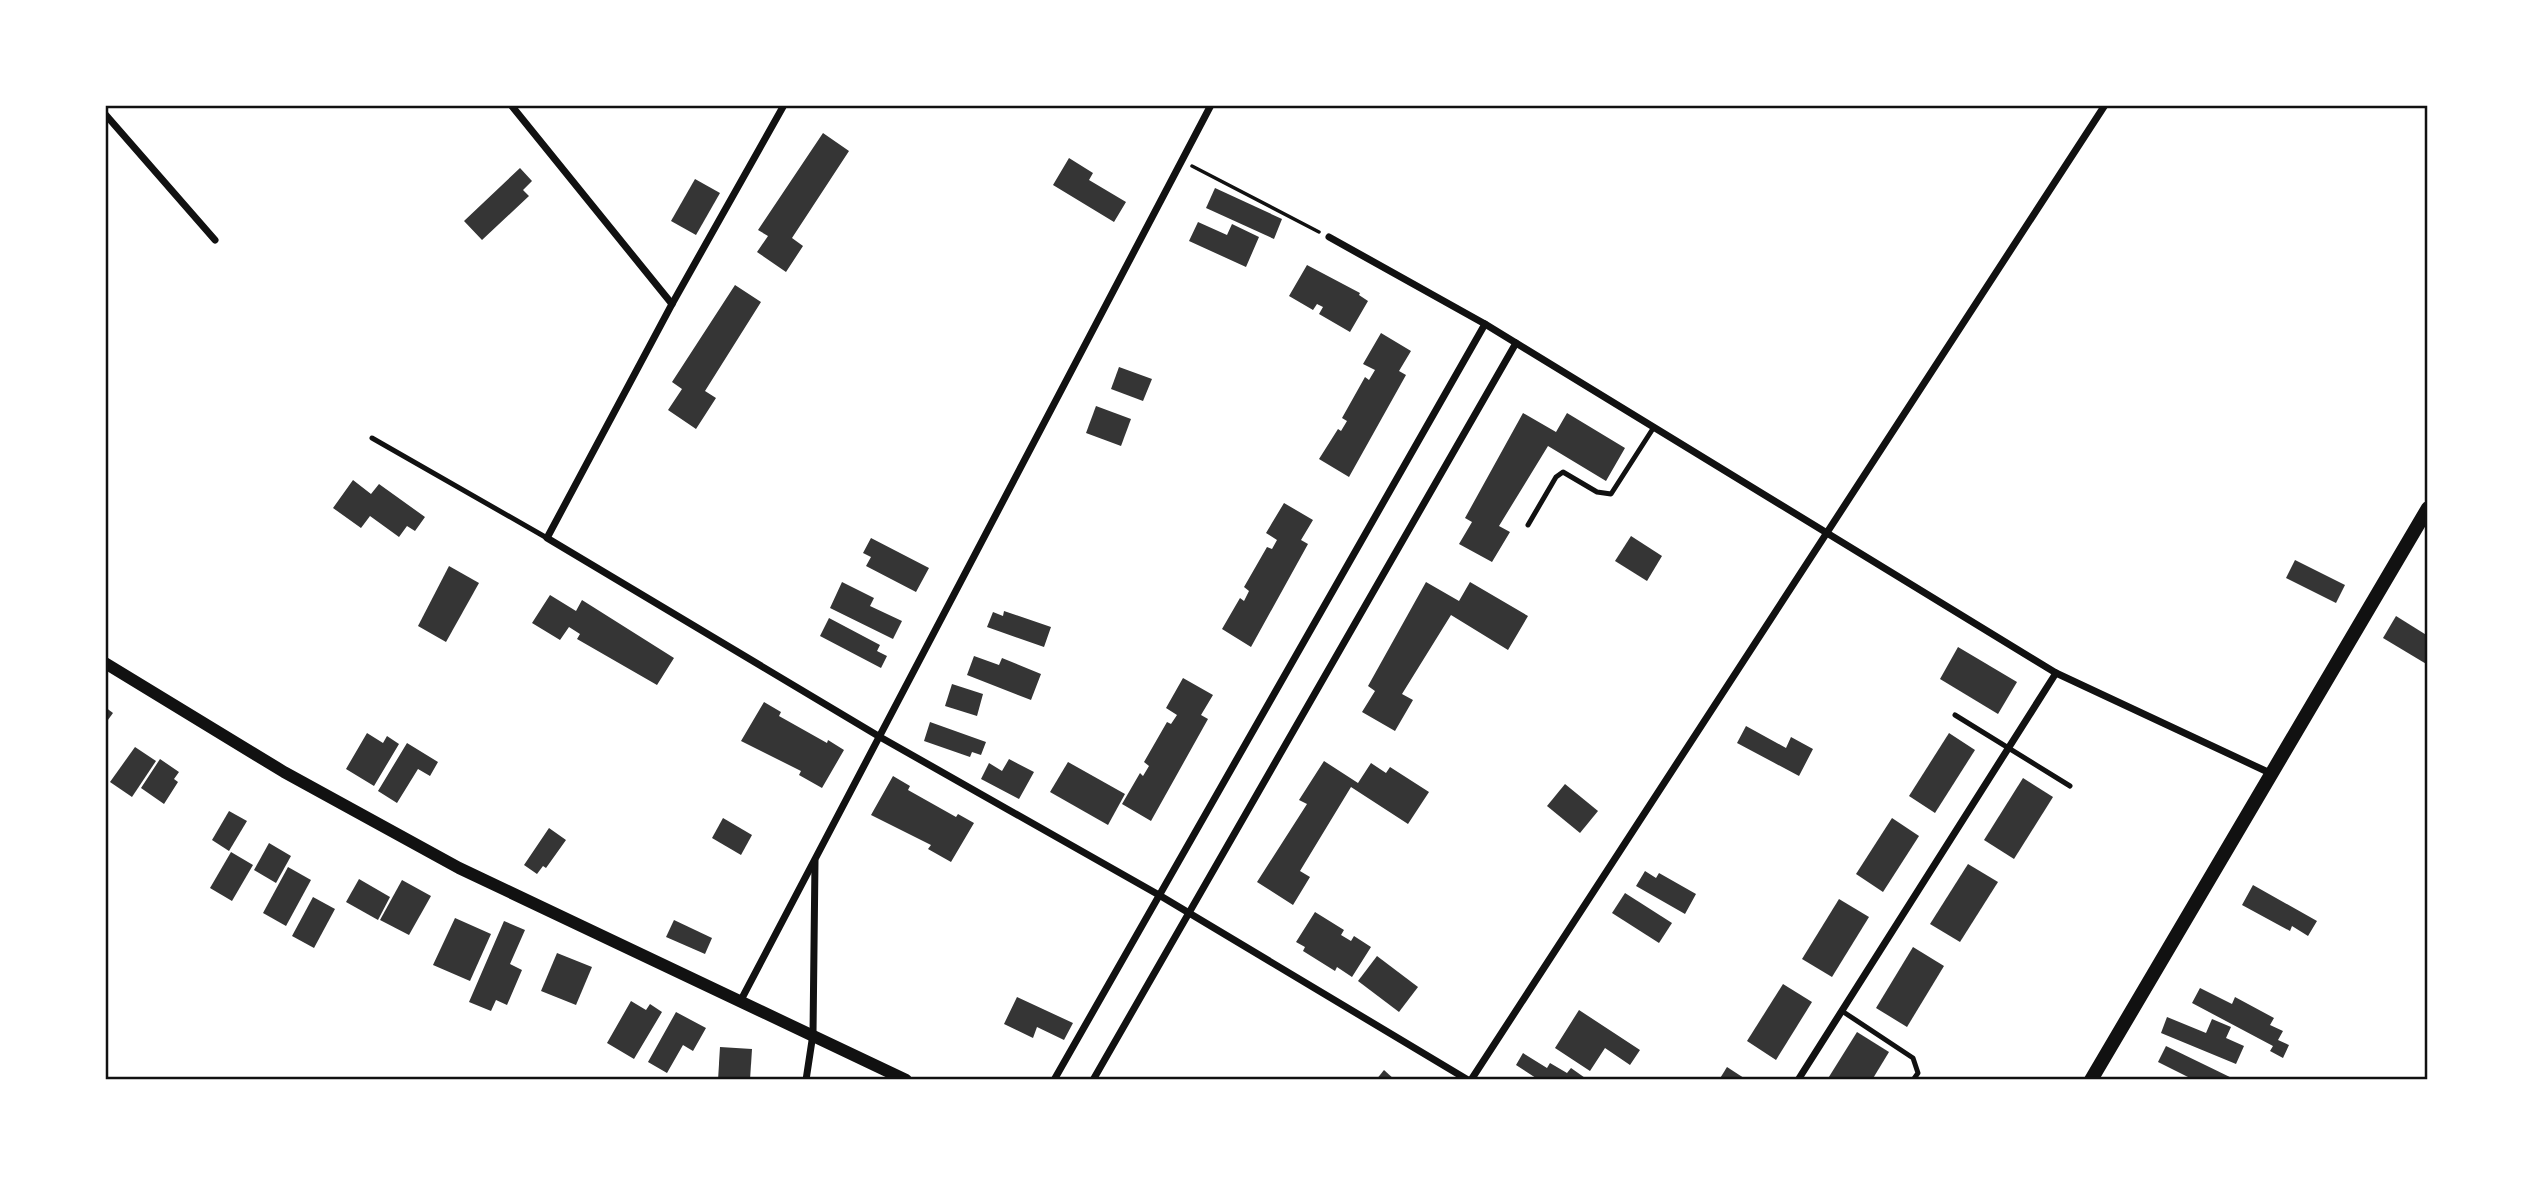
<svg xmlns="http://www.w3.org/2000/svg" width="2533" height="1185" font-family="Commissioner,sans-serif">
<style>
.building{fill:#353535}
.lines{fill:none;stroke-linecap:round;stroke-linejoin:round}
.path{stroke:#111;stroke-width:3.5}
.service{stroke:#111;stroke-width:5}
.minor{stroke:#111;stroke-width:7}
.tertiary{stroke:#111;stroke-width:12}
.secondary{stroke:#111;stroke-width:14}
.neatline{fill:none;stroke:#111;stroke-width:2.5}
</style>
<rect width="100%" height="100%" fill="#fff"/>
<g class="building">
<path d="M823,133L849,151L792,238L803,246L786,272L757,252L768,236L758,230Z"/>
<path d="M1069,158L1093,173L1089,180L1126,202L1114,222L1053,185Z"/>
<path d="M520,168L532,181L523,190L529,196L482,240L464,221Z"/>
<path d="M695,179L720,193L696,235L671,221Z"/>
<path d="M1215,188L1282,219L1274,239L1206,208Z"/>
<path d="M1198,222L1227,235L1232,224L1259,237L1246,267L1189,241Z"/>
<path d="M1307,265L1360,293L1359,295L1368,301L1350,332L1319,314L1323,307L1317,304L1313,310L1289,296Z"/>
<path d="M735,285L761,302L705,391L716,398L696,429L668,410L682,389L672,382Z"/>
<path d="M1381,333L1411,351L1399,371L1406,375L1349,477L1319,459L1338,429L1341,431L1347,421L1342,418L1365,377L1369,380L1375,370L1363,364Z"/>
<path d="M1119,367L1152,379L1143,401L1111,389Z"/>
<path d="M1096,406L1131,419L1121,446L1086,433Z"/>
<path d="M1523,413L1556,432L1567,413L1625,448L1606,481L1548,446L1499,526L1510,532L1492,562L1459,544L1472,522L1465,518Z"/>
<path d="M353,480L371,494L379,484L425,517L415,531L407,526L399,537L370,516L361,528L333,508Z"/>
<path d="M1284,503L1313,520L1301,540L1308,544L1251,647L1222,629L1240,598L1244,601L1249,591L1244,587L1267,547L1272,549L1277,540L1266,533Z"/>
<path d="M1631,536L1662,556L1647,581L1615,561Z"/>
<path d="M871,538L929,568L916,592L866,566L871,557L863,553Z"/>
<path d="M2295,560L2345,585L2336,603L2286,578Z"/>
<path d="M449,566L479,583L446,642L418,626Z"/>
<path d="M842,582L874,598L870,606L902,621L893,639L830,608Z"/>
<path d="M1426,582L1459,601L1470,582L1528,616L1508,650L1451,615L1402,694L1413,700L1395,731L1362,712L1375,691L1368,686Z"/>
<path d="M550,595L576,611L582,600L674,658L657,685L577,639L580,634L569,627L560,640L532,623Z"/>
<path d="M1004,611L1051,627L1044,647L987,627L993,612L1003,616Z"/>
<path d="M2396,616L2428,636V665L2383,638Z"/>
<path d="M829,618L880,645L877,651L887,656L881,668L820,636Z"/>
<path d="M1958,647L2017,682L1998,714L1940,679Z"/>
<path d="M974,656L999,665L1002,658L1041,674L1031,700L967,675Z"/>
<path d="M1183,678L1213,695L1201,715L1208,719L1151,821L1122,804L1140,773L1143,776L1149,766L1144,762L1167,722L1171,724L1177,715L1166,708Z"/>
<path d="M952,684L983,694L977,716L945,706Z"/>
<path d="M764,702L781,712L779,716L827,743L828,740L844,750L822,788L799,775L801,771L741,741Z"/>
<path d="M105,707L113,713L105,724Z"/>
<path d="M930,722L986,742L981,755L972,752L970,757L924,741Z"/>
<path d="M1746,726L1786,748L1791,737L1813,749L1799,776L1737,743Z"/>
<path d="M367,733L383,743L387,736L399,744L374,786L346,769Z"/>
<path d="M1949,733L1975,750L1935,813L1909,796Z"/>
<path d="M407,743L438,762L430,776L418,769L397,803L378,791Z"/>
<path d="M135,747L156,761L132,797L110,782Z"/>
<path d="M160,759L179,772L174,779L178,782L164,804L141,788Z"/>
<path d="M1009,759L1034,772L1019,799L981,779L989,763L1002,771Z"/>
<path d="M1324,761L1358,783L1371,763L1386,773L1390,767L1429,792L1408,824L1351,787L1300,871L1310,877L1293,905L1257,882L1307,804L1299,800Z"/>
<path d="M1068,762L1125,794L1108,825L1050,792Z"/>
<path d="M893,776L910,786L908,790L956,817L958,814L974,823L951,862L928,849L931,845L871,815Z"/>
<path d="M2023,778L2053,797L2014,859L1984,840Z"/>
<path d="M1565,784L1598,811L1580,833L1547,806Z"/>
<path d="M229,811L247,821L229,851L212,840Z"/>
<path d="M723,818L752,835L741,855L712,838Z"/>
<path d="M1892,818L1919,836L1883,892L1856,874Z"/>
<path d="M549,828L566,840L546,868L543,866L537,874L524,865Z"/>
<path d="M269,843L291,856L276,883L254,870Z"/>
<path d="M231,852L253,865L232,901L210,888Z"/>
<path d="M1968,864L1998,882L1960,942L1930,924Z"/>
<path d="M288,867L311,880L286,926L263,913Z"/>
<path d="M1645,871L1656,878L1659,873L1696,894L1685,914L1636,886Z"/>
<path d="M359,879L390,897L378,920L346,902Z"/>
<path d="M402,880L431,896L409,935L380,920Z"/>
<path d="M2253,885L2317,921L2308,936L2292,926L2290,931L2242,905Z"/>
<path d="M1625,893L1672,923L1659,943L1612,913Z"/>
<path d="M313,897L335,909L314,948L292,936Z"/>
<path d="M1839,899L1869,917L1832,977L1802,959Z"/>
<path d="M1315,912L1344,930L1341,935L1351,941L1354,936L1371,947L1352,977L1337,967L1335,971L1303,951L1305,947L1296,942Z"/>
<path d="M455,918L491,934L470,981L433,965Z"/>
<path d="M674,920L712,938L705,954L666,937Z"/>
<path d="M504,921L525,930L510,964L522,970L507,1005L496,1000L491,1011L469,1002Z"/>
<path d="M1913,947L1944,966L1907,1027L1876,1008Z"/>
<path d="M557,953L592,967L576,1005L541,991Z"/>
<path d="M1377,956L1418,987L1399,1012L1358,981Z"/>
<path d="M1783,984L1812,1002L1776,1060L1747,1041Z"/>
<path d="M2200,988L2232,1004L2235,997L2274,1018L2270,1025L2283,1031L2278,1040L2289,1045L2283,1058L2270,1051L2273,1046L2192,1003Z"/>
<path d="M1017,997L1073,1023L1064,1040L1037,1027L1033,1038L1004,1024Z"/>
<path d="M631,1001L646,1010L650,1004L662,1012L634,1059L607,1043Z"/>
<path d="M1579,1010L1640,1050L1630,1065L1605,1048L1590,1071L1555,1048Z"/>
<path d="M676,1012L706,1028L693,1051L683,1045L667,1073L648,1062Z"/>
<path d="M2167,1017L2206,1033L2212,1019L2231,1027L2226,1038L2244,1046L2236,1064L2161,1033Z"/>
<path d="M1857,1032L1889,1052L1872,1080H1827Z"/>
<path d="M2166,1046L2236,1080H2194L2158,1062Z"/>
<path d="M720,1047L752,1049L750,1080H718Z"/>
<path d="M1523,1053L1547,1068L1550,1063L1567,1073L1571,1068L1588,1080H1539L1516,1065Z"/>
<path d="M1727,1067L1747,1080H1719Z"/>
<path d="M1384,1070L1395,1080H1376Z"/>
</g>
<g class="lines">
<path class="path" d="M1192,166L1319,232"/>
<g class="service">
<path d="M372,438L547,538"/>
<path d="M1528,525L1556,477L1563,472L1597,492L1611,494L1654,427"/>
<path d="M1955,715L2070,786"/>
<path d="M1842,1011L1913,1058L1918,1073L1913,1080"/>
</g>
<g class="minor">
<path d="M511,105L672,304"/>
<path d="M784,105L672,304L547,538L880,737L1159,895L1468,1080"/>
<path d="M105,114L215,240"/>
<path d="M1329,237L1485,324L2056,673L2270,773"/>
<path d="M741,1000L1211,105"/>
<path d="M806,1080L813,1034L815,861"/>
<path d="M1054,1080L1485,324"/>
<path d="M1093,1080L1516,343"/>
<path d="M1471,1080L2105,105"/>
<path d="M1798,1080L2056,673"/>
</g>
<path class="tertiary" d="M105,663L284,772L459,868L906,1080"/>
<path class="secondary" d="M2091,1080L2428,508"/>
</g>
<rect width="2533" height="1185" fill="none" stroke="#ffffff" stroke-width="214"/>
<rect x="107" y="107" width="2319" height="971" class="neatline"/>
</svg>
